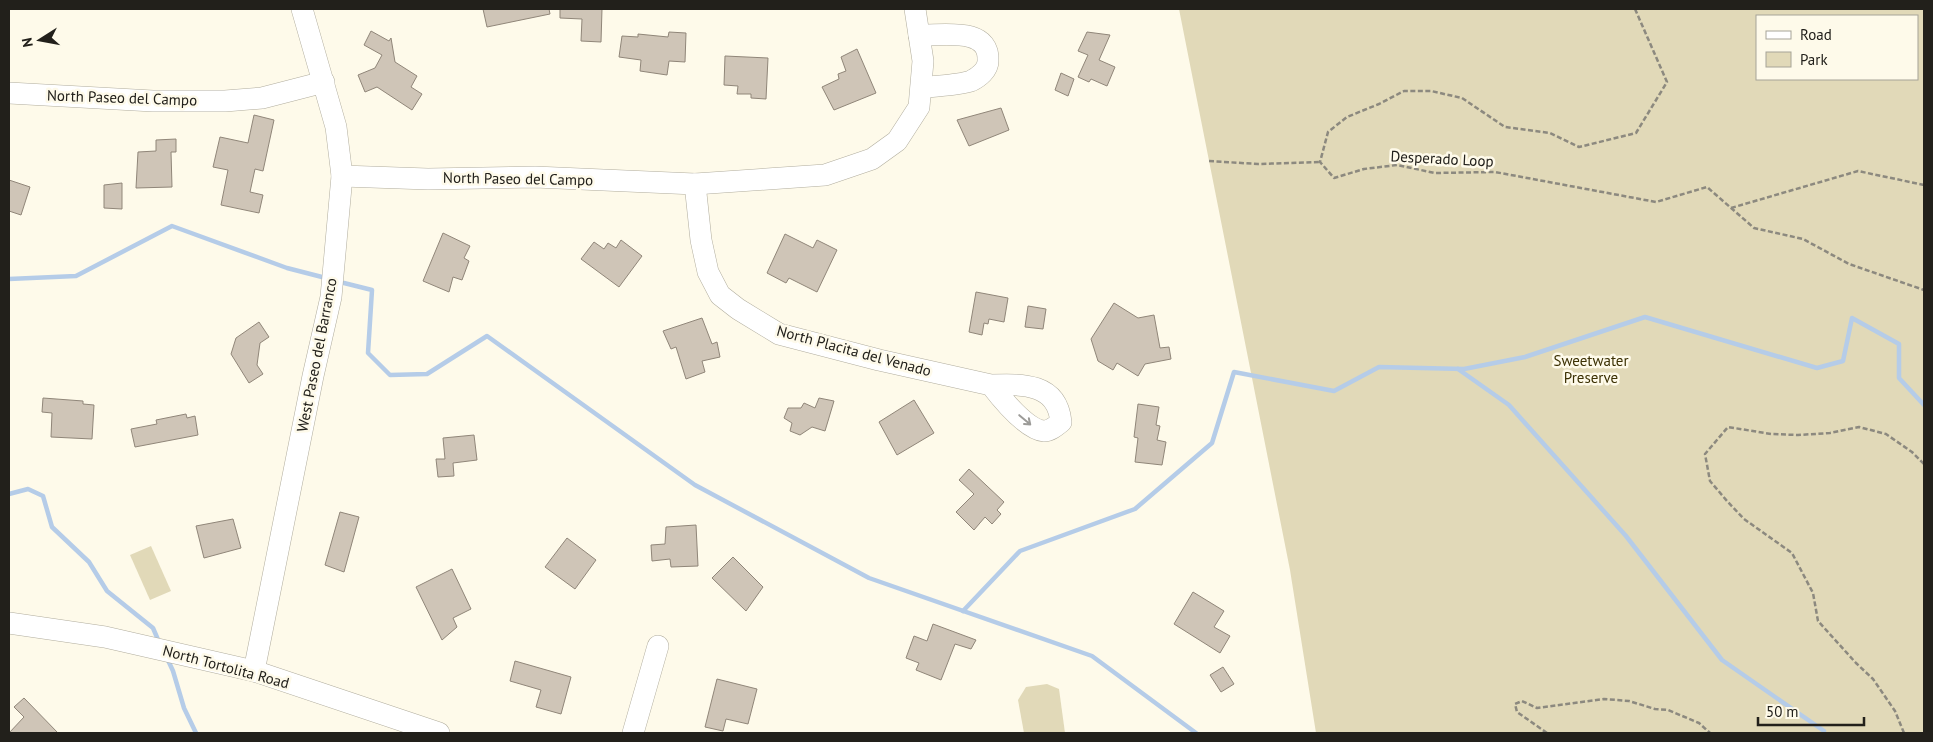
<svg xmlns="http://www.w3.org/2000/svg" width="1933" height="742" font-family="'PT Sans',sans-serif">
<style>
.green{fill:#e1d9b8;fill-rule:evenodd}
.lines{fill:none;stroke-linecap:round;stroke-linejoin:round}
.stream{stroke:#b5cce8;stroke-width:4.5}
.building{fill:#cfc5b7;stroke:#908679}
.minor-casing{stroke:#b1ad9e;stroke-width:22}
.path{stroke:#8c897f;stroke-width:2.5;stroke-dasharray:5 2.5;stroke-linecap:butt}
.minor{stroke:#fff;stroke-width:21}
.oneway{stroke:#9c9b98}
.labels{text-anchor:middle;stroke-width:5;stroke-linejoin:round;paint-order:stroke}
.street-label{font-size:15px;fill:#22201b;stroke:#fefaea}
.park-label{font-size:15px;fill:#3c3104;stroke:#fefaea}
</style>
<rect width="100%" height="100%" fill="#fefaea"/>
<g class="green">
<path d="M1179,9H1924V733H1316L1290,570ZM1757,16H1917V79H1757Z"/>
<path d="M151,546L171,591L150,600L130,555Z"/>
<path d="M1047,684L1059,689L1065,733H1024L1018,700L1026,687Z"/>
</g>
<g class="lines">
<g class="stream">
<path d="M9,279L76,276L172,226L287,268L322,277"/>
<path d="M344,283L372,290L368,353L390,375L427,374L487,336L695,485L869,578L1092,656L1196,733"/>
<path d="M1458,369L1509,405L1626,536L1722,660L1824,731"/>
<path d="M9,494L28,489L43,496L52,527L89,562L107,591L153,628L159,642"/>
<path d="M963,611L1020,551L1135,509L1212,443L1234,372L1334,391L1379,367L1464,369L1525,357L1645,317L1817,368L1843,361L1852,318L1899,344V378L1924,405"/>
<path d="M167,658L173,671L184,708L196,733"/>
</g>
</g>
<g class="building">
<path d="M483,9H549L550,14L487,27Z"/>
<path d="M560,9H602L601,42L581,41L582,19L560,18Z"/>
<path d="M371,31L389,41L391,38L395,62L417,76L411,87L422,94L412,110L377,87L365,92L358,75L375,68L382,55L364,45Z"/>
<path d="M669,32L686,33L685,62L669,61L667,75L640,71L641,60L619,57L622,36L638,37V34L668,37Z"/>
<path d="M1087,32L1110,35L1099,60L1115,67L1107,86L1091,79L1089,82L1078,77L1088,55L1078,51Z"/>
<path d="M857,49L876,93L834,110L822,87L839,79L838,74L846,71L841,57Z"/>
<path d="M725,56L768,58L766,99L751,98V94H737L738,86L724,85Z"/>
<path d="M1061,73L1074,79L1068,96L1055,90Z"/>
<path d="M1001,108L1009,130L969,146L957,120Z"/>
<path d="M254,115L274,120L263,171L255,169L250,192L263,195L259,213L221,205L228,170L213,167L220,137L248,143Z"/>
<path d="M176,139V152H171L172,187L136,188L138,152L156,151V140Z"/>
<path d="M9,180L30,187L21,215L9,211Z"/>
<path d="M122,183V209L104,208V185Z"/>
<path d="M443,233L470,246L464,258L469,261L462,280L453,277L449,292L423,281Z"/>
<path d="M785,234L813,248L817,240L837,250L817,292L789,278L786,283L767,273Z"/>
<path d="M621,240L642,256L619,287L581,259L594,242L604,249L608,243L616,248Z"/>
<path d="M976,292L1008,298L1004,322L989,319L988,324L984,323L982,335L969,332Z"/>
<path d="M1114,303L1138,318L1154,315L1160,348L1169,347L1171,359L1145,364L1138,376L1117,363L1113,370L1098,361L1091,339Z"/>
<path d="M1028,306L1046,309L1043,329L1025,327Z"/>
<path d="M702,318L712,344L717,342L720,357L702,361L705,372L686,379L676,347L671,349L663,331Z"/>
<path d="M259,322L269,337L260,343L257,365L263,374L249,383L231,354L236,338Z"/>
<path d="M43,398L83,401V404L94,405L92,439L51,437L52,413L42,412Z"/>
<path d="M819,398L834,401L825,431L812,427L800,435L790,431L792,423L784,418L788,408H801L804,403L815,408Z"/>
<path d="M914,400L934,433L897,455L879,422Z"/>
<path d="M1138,404L1159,407L1156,425L1160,426L1157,440L1166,442L1162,465L1135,462L1138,438L1134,437Z"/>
<path d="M186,414L187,418L195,416L198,435L135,447L131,429L157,424L156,420Z"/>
<path d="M474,435L477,460L453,463L454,476L438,477L436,459H445L443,438Z"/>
<path d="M969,469L1004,502L997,510L1001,514L992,524L985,517L974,530L956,512L974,494L959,480Z"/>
<path d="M340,512L359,517L344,572L325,565Z"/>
<path d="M233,519L241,548L204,558L196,526Z"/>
<path d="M696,525L698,566L671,567L670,559L652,561L651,545L665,544L666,527Z"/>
<path d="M567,538L596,560L575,589L545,567Z"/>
<path d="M733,557L763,587L746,611L712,578Z"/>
<path d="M452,569L471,609L453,618L457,627L442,640L416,587Z"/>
<path d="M1193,592L1224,611L1214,627L1230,636L1220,653L1174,624Z"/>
<path d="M933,624L976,640L971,649L955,644L941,680L916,670L919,663L906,658L914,636L927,641Z"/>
<path d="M515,661L571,677L561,714L536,707L541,690L510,681Z"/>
<path d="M1223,667L1234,684L1221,692L1210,675Z"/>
<path d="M717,679L757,689L748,724L726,719L723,731L705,727Z"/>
<path d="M24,698L58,733H9L24,717L14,707Z"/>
</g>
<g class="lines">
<g class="minor-casing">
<g id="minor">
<path d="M919,35C942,36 990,26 988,61C988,70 979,77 971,81C960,85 934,86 921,88"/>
<path d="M9,93L153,101H225L262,98L324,82"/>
<path d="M342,176L428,179L535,177L695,184L825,175L872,159L897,141L919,107L923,61L915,9"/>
<path d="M695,184L701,240L708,272L720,295L738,309L779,334L879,360L991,385C1023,384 1057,383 1061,422C1056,426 1050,431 1044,431C1027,430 1001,398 991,385"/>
<path d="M9,623L105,637L254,671L439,733"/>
<path d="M254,671L313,376L331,297L342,176L336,127L302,9"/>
<path d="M633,733L658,646"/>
</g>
</g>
<g class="path">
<path d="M1635,9L1667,82L1636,133L1579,147L1550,133L1505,127L1462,98L1431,91H1404L1379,104L1347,117L1328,132L1320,162L1334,178L1364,169L1397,165L1435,173L1495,172L1656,202L1707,187L1754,228L1803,239L1849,264L1924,290"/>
<path d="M1209,161L1258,164L1320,162"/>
<path d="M1731,208L1858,171L1924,185"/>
<path d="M1547,733L1517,712L1515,704L1522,701L1537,708L1604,699L1629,701L1655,709L1668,710L1699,723L1710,733"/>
<path d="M1904,733L1895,711L1873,679L1856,663L1818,621L1813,593L1792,553L1744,519L1727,501L1710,481L1705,454L1728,427L1771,434L1798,435L1830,433L1859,427L1886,434L1912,452L1924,464"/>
</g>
<use href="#minor" class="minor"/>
</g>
<defs><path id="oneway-shaft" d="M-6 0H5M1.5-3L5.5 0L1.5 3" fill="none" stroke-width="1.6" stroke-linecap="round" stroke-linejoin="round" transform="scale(1.25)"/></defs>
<use class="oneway" href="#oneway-shaft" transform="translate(1025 420) rotate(40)"/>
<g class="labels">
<g class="street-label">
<text transform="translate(122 98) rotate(2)" y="5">North Paseo del Campo</text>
<text transform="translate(1442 159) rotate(3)" y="5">Desperado Loop</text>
<text transform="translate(518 179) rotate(1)" y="5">North Paseo del Campo</text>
<text transform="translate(854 351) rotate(15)" y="5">North Placita del Venado</text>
<text transform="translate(317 355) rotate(-79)" y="5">West Paseo del Barranco</text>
<text transform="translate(226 667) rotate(15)" y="5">North Tortolita Road</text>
</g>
<g class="park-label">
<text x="1591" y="366">Sweetwater<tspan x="1591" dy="17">Preserve</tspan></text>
</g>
</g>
<rect width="1933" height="742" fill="none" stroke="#22201b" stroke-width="20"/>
<rect x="1756" y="15" width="162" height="65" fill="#fefaea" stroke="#a6a397"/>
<rect x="1766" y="31" width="25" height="8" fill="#ffffff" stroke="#a6a397"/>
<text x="1800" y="40" font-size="15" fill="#22201b">Road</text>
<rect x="1766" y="52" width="25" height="15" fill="#e1d9b8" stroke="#a6a397"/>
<text x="1800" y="65" font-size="15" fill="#22201b">Park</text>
<g transform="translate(40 40) rotate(259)" stroke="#fefaea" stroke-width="4" paint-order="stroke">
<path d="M0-4L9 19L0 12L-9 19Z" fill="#22201b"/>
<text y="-8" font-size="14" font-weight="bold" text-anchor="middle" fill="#22201b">N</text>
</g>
<path d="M1758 717v8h106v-8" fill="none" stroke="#22201b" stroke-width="2.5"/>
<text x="1766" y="717" font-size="15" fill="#22201b" stroke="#fefaea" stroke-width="4" paint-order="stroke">50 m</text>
</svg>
